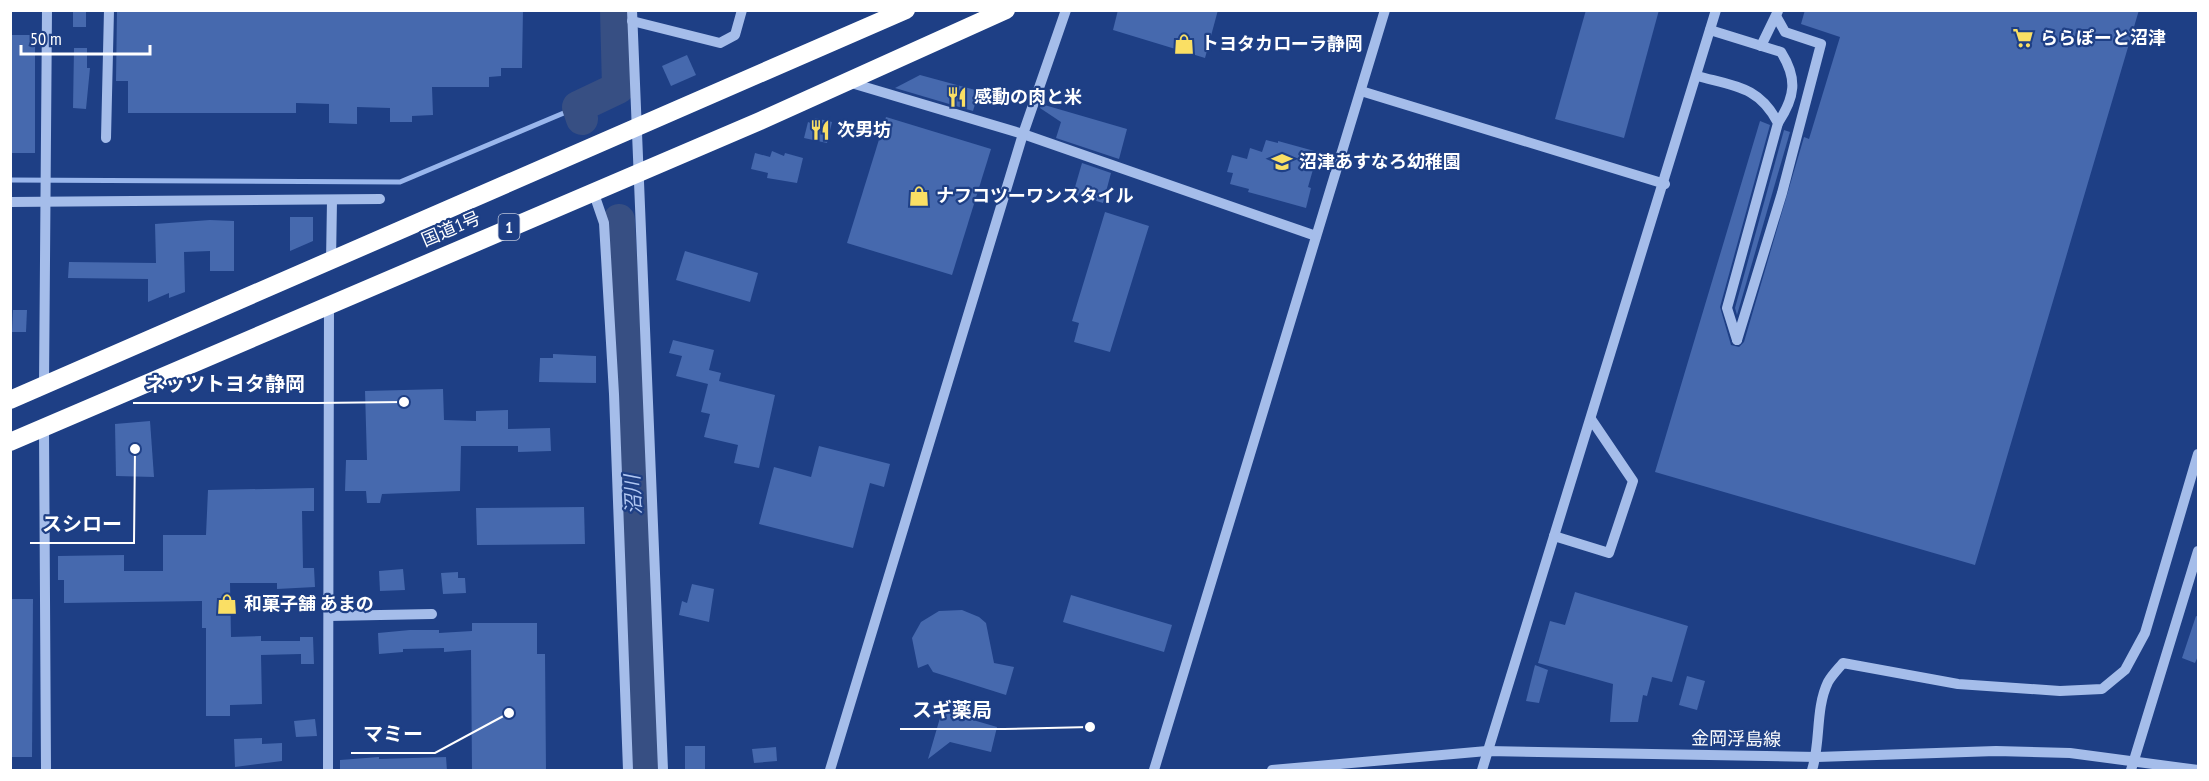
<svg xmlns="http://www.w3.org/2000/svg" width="2209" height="781" font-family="'PT Sans Narrow','Noto Sans JP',sans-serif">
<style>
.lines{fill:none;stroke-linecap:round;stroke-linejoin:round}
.stream{stroke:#99b6ec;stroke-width:5}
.river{stroke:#374f83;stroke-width:32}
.building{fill:#4669ae}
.minor{stroke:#a5bdea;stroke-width:10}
.highway{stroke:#fff;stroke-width:18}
.labels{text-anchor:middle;stroke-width:4.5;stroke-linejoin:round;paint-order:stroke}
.shield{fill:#1e3f85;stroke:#bcc5da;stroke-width:1.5}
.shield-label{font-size:16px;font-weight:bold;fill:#fff}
.poi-label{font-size:18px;font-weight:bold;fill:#fff;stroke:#1e3f85;text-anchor:start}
.street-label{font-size:18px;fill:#fff;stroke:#1e3f85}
.water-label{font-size:20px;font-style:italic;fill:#b1c7f2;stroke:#1e3f85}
.leader{fill:none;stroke:#fff;stroke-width:2}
.callout-dot{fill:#fff;stroke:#1e3f85;stroke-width:2}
.callout-label{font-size:20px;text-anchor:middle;font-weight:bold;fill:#fff;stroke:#1e3f85;stroke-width:4.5;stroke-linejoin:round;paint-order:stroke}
</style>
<rect width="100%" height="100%" fill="#1e3f85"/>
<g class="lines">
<path class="stream" d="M10,180L400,182L578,107"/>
<g class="river">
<path d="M582,119L578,107L618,88L616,10"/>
<path d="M619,220L647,770"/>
</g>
</g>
<g class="building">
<rect x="73" y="10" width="13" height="17"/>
<path d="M117,10H523L522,68H501V76L489,77V87H432L433,115L412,116V122H390V108L357,107V124L329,123V104L296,103V113H128V81H116Z"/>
<path d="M1118,10H1218L1205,58L1113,30Z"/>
<path d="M1586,10H1659L1624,138L1555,119Z"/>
<path d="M1805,10H2139L1975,565L1655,472L1760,121L1770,125L1720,307L1731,345L1739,347L1744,342L1804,137L1809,139L1840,37L1801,24Z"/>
<rect x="10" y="35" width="25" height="118"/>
<path d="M74,48H87V68H90L86,109L73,108Z"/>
<path d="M687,55L696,75L671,86L662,66Z"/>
<path d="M920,75L979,91L973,111L895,88Z"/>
<path d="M1041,104L1127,129L1119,159L1056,138L1061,122L1040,108Z"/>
<path d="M886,117L991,149L952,275L847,243Z"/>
<path d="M815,118L832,122L827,143L804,138L808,122L813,124Z"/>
<path d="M1784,130L1790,132L1737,315L1735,308Z"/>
<path d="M1266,140L1278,143V141L1318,152L1308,187L1311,188L1306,208L1248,192L1249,189L1230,184L1233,173L1227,172L1232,155L1247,159L1250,148L1262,152Z"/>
<path d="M772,151L784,156L785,153L803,158L797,183L767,178L768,173L751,169L755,153L770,157Z"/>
<path d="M1082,163L1111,173L1103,203L1073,194Z"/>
<path d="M1105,212L1149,226L1110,352L1074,342L1079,323L1072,321Z"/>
<path d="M290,217H313V241L290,251Z"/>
<path d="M210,220L234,221V271H210V251L184,252L185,292L169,298V293L148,302V279L68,278L69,262L156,263L155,224Z"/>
<path d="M685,251L758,273L750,302L676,280Z"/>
<path d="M13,310H27L26,332H12Z"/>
<path d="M673,340L714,350L709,370L721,373L719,381L775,395L759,468L734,463L738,445L704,437L710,414L701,412L708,384L676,376L682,356L669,353Z"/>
<path d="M553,354L596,356V383L539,382L540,358H553Z"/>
<path d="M443,389L444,420L476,421V411L508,410V429L550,428L551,451L518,452V446H461L460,491L382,494L380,503H367L366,491H345L346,460H367L365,391Z"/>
<path d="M150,421L154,477L116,476L115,424Z"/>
<path d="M819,446L890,464L884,487L870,483L853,548L759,524L774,467L811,477Z"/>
<path d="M314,488V511H302L303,568H314L315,587L277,589V583H230L231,637L261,636V641H300V637H313L314,664H301V654L261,655L262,704L230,705V716H206V628H202V601L64,603V580H58V556L124,555V571H163V535H206L208,490Z"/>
<path d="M584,507L585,544L477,545L476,508Z"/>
<path d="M403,569L405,590L380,591L379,571Z"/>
<path d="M458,572V578H465L466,593L443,594L441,573Z"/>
<path d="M692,584L714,589L709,622L679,615L682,601L687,603Z"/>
<path d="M1575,592L1688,626L1672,682L1652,677L1647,696L1643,695L1638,722H1610L1613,684L1538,663L1550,621L1565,625Z"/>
<path d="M1071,595L1172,625L1164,652L1063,622Z"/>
<path d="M10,599H33L32,757H10Z"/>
<path d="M962,610L979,617L986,623L994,663L1014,667L1006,695L933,672L928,664L918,668L912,638L921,622L939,611Z"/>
<path d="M2196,616L2199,617V654L2195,663L2182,658Z"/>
<path d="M472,623H537V654H545L546,771H472L471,650L444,652V648L403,649V652L379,654L378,633L410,630H439V633L472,631Z"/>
<path d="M1535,665L1548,670L1539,703L1526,701Z"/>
<path d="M1687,676L1705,681L1697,710L1679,705Z"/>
<path d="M942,711L997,727L991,752L950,742L928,759Z"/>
<path d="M315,719L317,736L296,737L294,721Z"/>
<path d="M262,738V744L282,743V761L235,767L234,739Z"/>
<rect x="685" y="746" width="20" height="25"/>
<path d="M776,747L777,761L754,763L752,749Z"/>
<path d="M379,757V759L446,757L447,771H340V760Z"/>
</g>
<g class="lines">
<g class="minor">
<path d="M632,10L663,770"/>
<path d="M632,21L720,43L735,35L742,10"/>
<path d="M1710,30L1781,52C1798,79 1795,97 1778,123"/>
<path d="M1761,46L1778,11"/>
<path d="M1697,76C1734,86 1759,86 1778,123L1727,308L1737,340"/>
<path d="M848,82L1023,134L1316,236"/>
<path d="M1361,91L1665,184"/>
<path d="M106,138L109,10"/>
<path d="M593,191L604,223L614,394L628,770"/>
<path d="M10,202L380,199"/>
<path d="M331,262L332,200"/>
<path d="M1737,340L1782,193L1821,44L1785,32L1776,16"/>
<path d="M44,386L47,10"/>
<path d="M44,428L46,770"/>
<path d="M1554,536L1609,553L1633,481L1591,419"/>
<path d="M329,616L432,614"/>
<path d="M328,770L329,304"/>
<path d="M830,770L1023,134L1066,10"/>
<path d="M1154,770L1385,10"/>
<path d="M1272,770L1487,751L1817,757L1996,751L2070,753L2198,770"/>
<path d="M1482,770L1716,10"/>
<path d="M1812,770C1821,742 1815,709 1828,682C1832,675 1838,669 1843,663L1958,684L2060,691L2102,689L2125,670L2145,633L2198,454"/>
<path d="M2131,770L2198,551"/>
</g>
<g class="highway">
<path d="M10,400L906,10"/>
<path d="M10,442L760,121L1006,10"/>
</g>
</g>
<defs>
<g id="supermarket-bare" transform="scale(1.62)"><path d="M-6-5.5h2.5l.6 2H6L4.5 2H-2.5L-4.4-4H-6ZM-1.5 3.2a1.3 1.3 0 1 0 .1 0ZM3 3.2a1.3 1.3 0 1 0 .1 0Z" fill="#fadf64" stroke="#1e3f85" stroke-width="2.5" paint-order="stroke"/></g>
<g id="shop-bare" transform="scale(1.62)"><path d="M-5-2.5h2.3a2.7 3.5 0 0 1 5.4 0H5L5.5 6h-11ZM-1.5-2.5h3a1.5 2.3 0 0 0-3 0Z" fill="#fadf64" stroke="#1e3f85" stroke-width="2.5" paint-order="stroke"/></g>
<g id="restaurant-bare" transform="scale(1.62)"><path d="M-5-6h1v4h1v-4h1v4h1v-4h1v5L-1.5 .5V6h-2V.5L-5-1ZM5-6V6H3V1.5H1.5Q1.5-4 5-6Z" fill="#fadf64" stroke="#1e3f85" stroke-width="2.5" paint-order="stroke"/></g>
<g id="school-bare" transform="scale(1.62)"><path d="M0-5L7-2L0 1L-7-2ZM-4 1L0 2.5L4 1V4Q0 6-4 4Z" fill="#fadf64" stroke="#1e3f85" stroke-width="2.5" paint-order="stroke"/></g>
</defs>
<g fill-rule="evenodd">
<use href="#supermarket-bare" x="2023" y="38"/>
<use href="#shop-bare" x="1184" y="44"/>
<use href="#restaurant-bare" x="957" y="97"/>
<use href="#restaurant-bare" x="820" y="130"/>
<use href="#school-bare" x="1282" y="162"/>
<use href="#shop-bare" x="919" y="196"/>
<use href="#shop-bare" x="227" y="604"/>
</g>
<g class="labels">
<rect class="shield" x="498.5" y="214" width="21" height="26" rx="4.5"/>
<g class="shield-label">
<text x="509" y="233">1</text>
</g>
<g class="poi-label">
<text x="2040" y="44">ららぽーと沼津</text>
<text x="1201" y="50">トヨタカローラ静岡</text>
<text x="974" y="103">感動の肉と米</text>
<text x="837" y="136">次男坊</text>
<text x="1299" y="168">沼津あすなろ幼稚園</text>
<text x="936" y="202">ナフコツーワンスタイル</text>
<text x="244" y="610">和菓子舗 あまの</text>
</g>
<g class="street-label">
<text transform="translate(451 229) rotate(-23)" y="6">国道1号</text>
<text transform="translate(1736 739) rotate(1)" y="6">金岡浮島線</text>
</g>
<g class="water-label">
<text transform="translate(633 495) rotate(-93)" y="7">沼川</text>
</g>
</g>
<path class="leader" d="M404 402L317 403H133M135 449L134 543H30M1090 727L1004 729H900M509 713L435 753H351"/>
<g class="callout-dot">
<circle cx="404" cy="402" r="6"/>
<circle cx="135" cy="449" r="6"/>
<circle cx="1090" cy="727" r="6"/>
<circle cx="509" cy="713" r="6"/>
</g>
<g class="callout-label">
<text x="225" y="391">ネッツトヨタ静岡</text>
<text x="82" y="531">スシロー</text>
<text x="952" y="717">スギ薬局</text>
<text x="393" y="741">マミー</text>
</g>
<rect width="2209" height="781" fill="none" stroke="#ffffff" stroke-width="24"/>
<path d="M21 45v9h129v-9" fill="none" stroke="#ffffff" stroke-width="3"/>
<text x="30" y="45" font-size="18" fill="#ffffff" stroke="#1e3f85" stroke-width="4.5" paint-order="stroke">50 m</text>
</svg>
